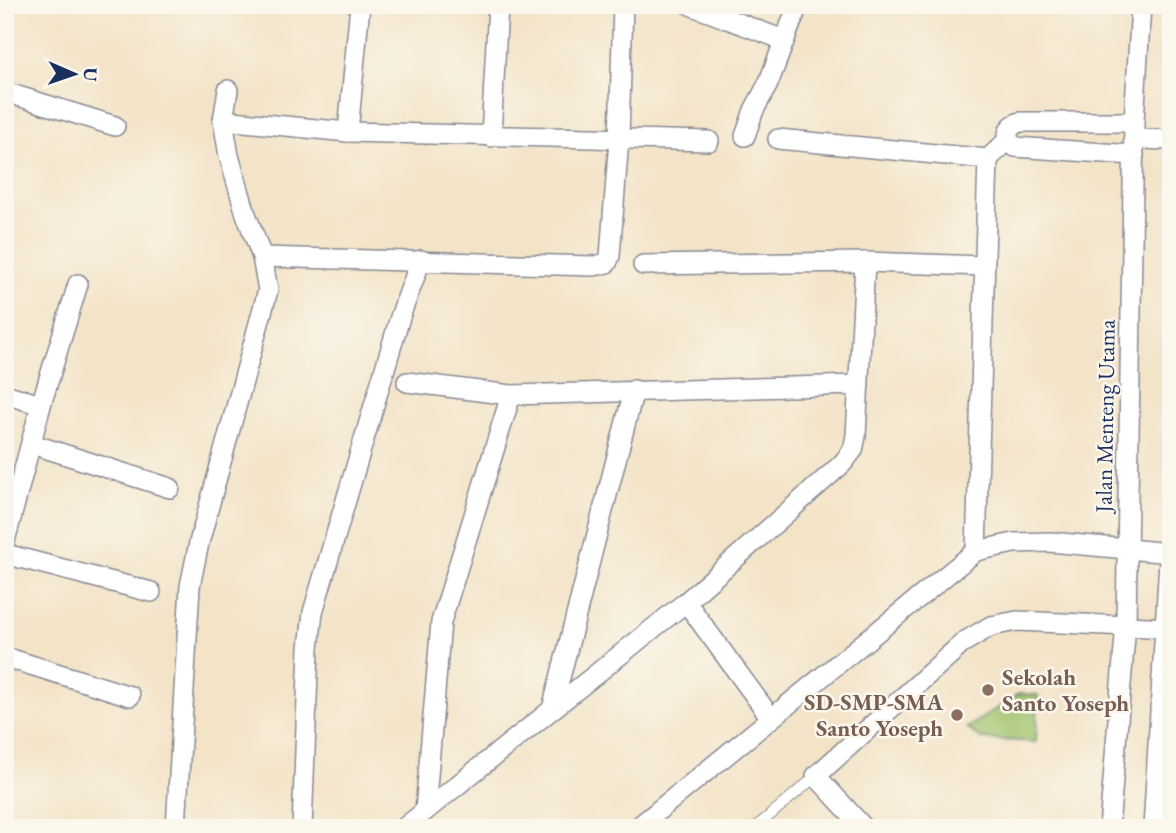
<svg xmlns="http://www.w3.org/2000/svg" width="1176" height="833" font-family="'EB Garamond',serif">
<style>
.green{fill:#9fc16a;stroke:#5d7864;stroke-width:2}
.lines{fill:none;stroke-linecap:round;stroke-linejoin:round}
.service-casing{stroke:#878992;stroke-width:12}
.minor-casing{stroke:#878992;stroke-width:22}
.service{stroke:#fff;stroke-width:10}
.minor{stroke:#fff;stroke-width:19}
.education-dot{fill:#8d6e63;stroke:#fbf7ec;stroke-width:2.5}
.labels{text-anchor:middle;stroke-width:5;stroke-linejoin:round;paint-order:stroke}
.street-label{font-size:23px;fill:#1b2f5e;stroke:#fbf7ec}
.education-label{font-size:23px;font-weight:bold;fill:#785e54;stroke:#fbf7ec;text-anchor:start}
</style>
<rect width="100%" height="100%" fill="#fbf7ec"/>
<filter id="ink" filterUnits="userSpaceOnUse"><feTurbulence type="fractalNoise" baseFrequency=".0143" numOctaves="2"/><feDisplacementMap in="SourceGraphic" scale="14" xChannelSelector="R" yChannelSelector="G"/><feConvolveMatrix kernelMatrix="1 2 1 2 8 2 1 2 1" color-interpolation-filters="sRGB"/></filter>
<filter id="wash" filterUnits="userSpaceOnUse"><feTurbulence type="fractalNoise" baseFrequency=".00686" numOctaves="4" result="noise"/><feDisplacementMap in="SourceGraphic" scale="28" xChannelSelector="R" yChannelSelector="G"/><feGaussianBlur stdDeviation="1.57" result="paint"/><feColorMatrix in="noise" values="0 0 0 0 0 0 0 0 0 0 0 0 0 0 0 0 0 1.4 0 .05"/><feComposite in="paint" operator="in"/></filter>
<g filter="url(#wash)">
<rect width="100%" height="100%" fill="#f3e3c7"/>
<path class="green" d="M1018,694L1038,695L1036,742L981,739L967,728Z"/>
</g>
<g filter="url(#ink)">
<g class="lines">
<g class="service-casing">
<path id="service" d="M755,828L816,776"/>
</g>
<g class="minor-casing">
<g id="minor">
<path d="M690,5L784,40"/>
<path d="M5,92L115,126"/>
<path d="M223,120L348,132L709,141"/>
<path d="M348,132L360,5"/>
<path d="M745,136L754,110L768,84L798,5"/>
<path d="M491,137L498,5"/>
<path d="M778,139L988,159"/>
<path d="M1134,139L1171,140"/>
<path d="M1134,155L1015,147L1008,140C1007,130 1011,125 1020,122H1134"/>
<path d="M262,257L594,266L607,263L610,256L619,139L623,5"/>
<path d="M643,265L865,262L984,266"/>
<path d="M407,382L511,395L859,385"/>
<path d="M5,394L41,405"/>
<path d="M32,444L170,488"/>
<path d="M5,541L41,405L78,284"/>
<path d="M976,551L1014,543L1050,542L1171,553"/>
<path d="M5,554L151,592"/>
<path d="M686,602L771,718"/>
<path d="M5,657L130,696"/>
<path d="M552,709L634,390"/>
<path d="M425,811L441,622L511,395"/>
<path d="M176,828L190,586L199,543L268,290L262,257L246,214L229,156L223,120L228,90"/>
<path d="M302,828L309,648L313,612L401,314L421,260"/>
<path d="M404,828L686,602L842,464L853,450L856,436L865,262"/>
<path d="M637,828L976,551L988,159L1008,140"/>
<path d="M864,828L816,776L964,642L991,626L1017,621L1171,628"/>
<path d="M1109,828L1126,624L1134,122L1141,5"/>
<path d="M1153,828L1171,527"/>
</g>
</g>
<use href="#service" class="service"/>
<use href="#minor" class="minor"/>
</g>
</g>
<g class="education-dot">
<circle cx="988" cy="690" r="7"/>
<circle cx="957" cy="715" r="7"/>
</g>
<g class="labels">
<g class="street-label">
<text transform="translate(1105 416) rotate(-89)" y="8">Jalan Menteng Utama</text>
</g>
<g class="education-label">
<text x="1002" y="685">Sekolah<tspan x="1002" dy="26">Santo Yoseph</tspan></text>
<text x="943" y="710" text-anchor="end">SD-SMP-SMA<tspan x="943" dy="26">Santo Yoseph</tspan></text>
</g>
</g>
<rect width="1176" height="833" fill="none" stroke="#fbf7ec" stroke-width="28"/>
<g transform="translate(74 74) rotate(92)" stroke="#fbf7ec" stroke-width="5" paint-order="stroke">
<path d="M0-5L12 26L0 18L-12 26Z" fill="#1b2f5e"/>
<text y="-10" font-size="19" font-weight="bold" text-anchor="middle" fill="#1b2f5e">U</text>
</g>
</svg>
